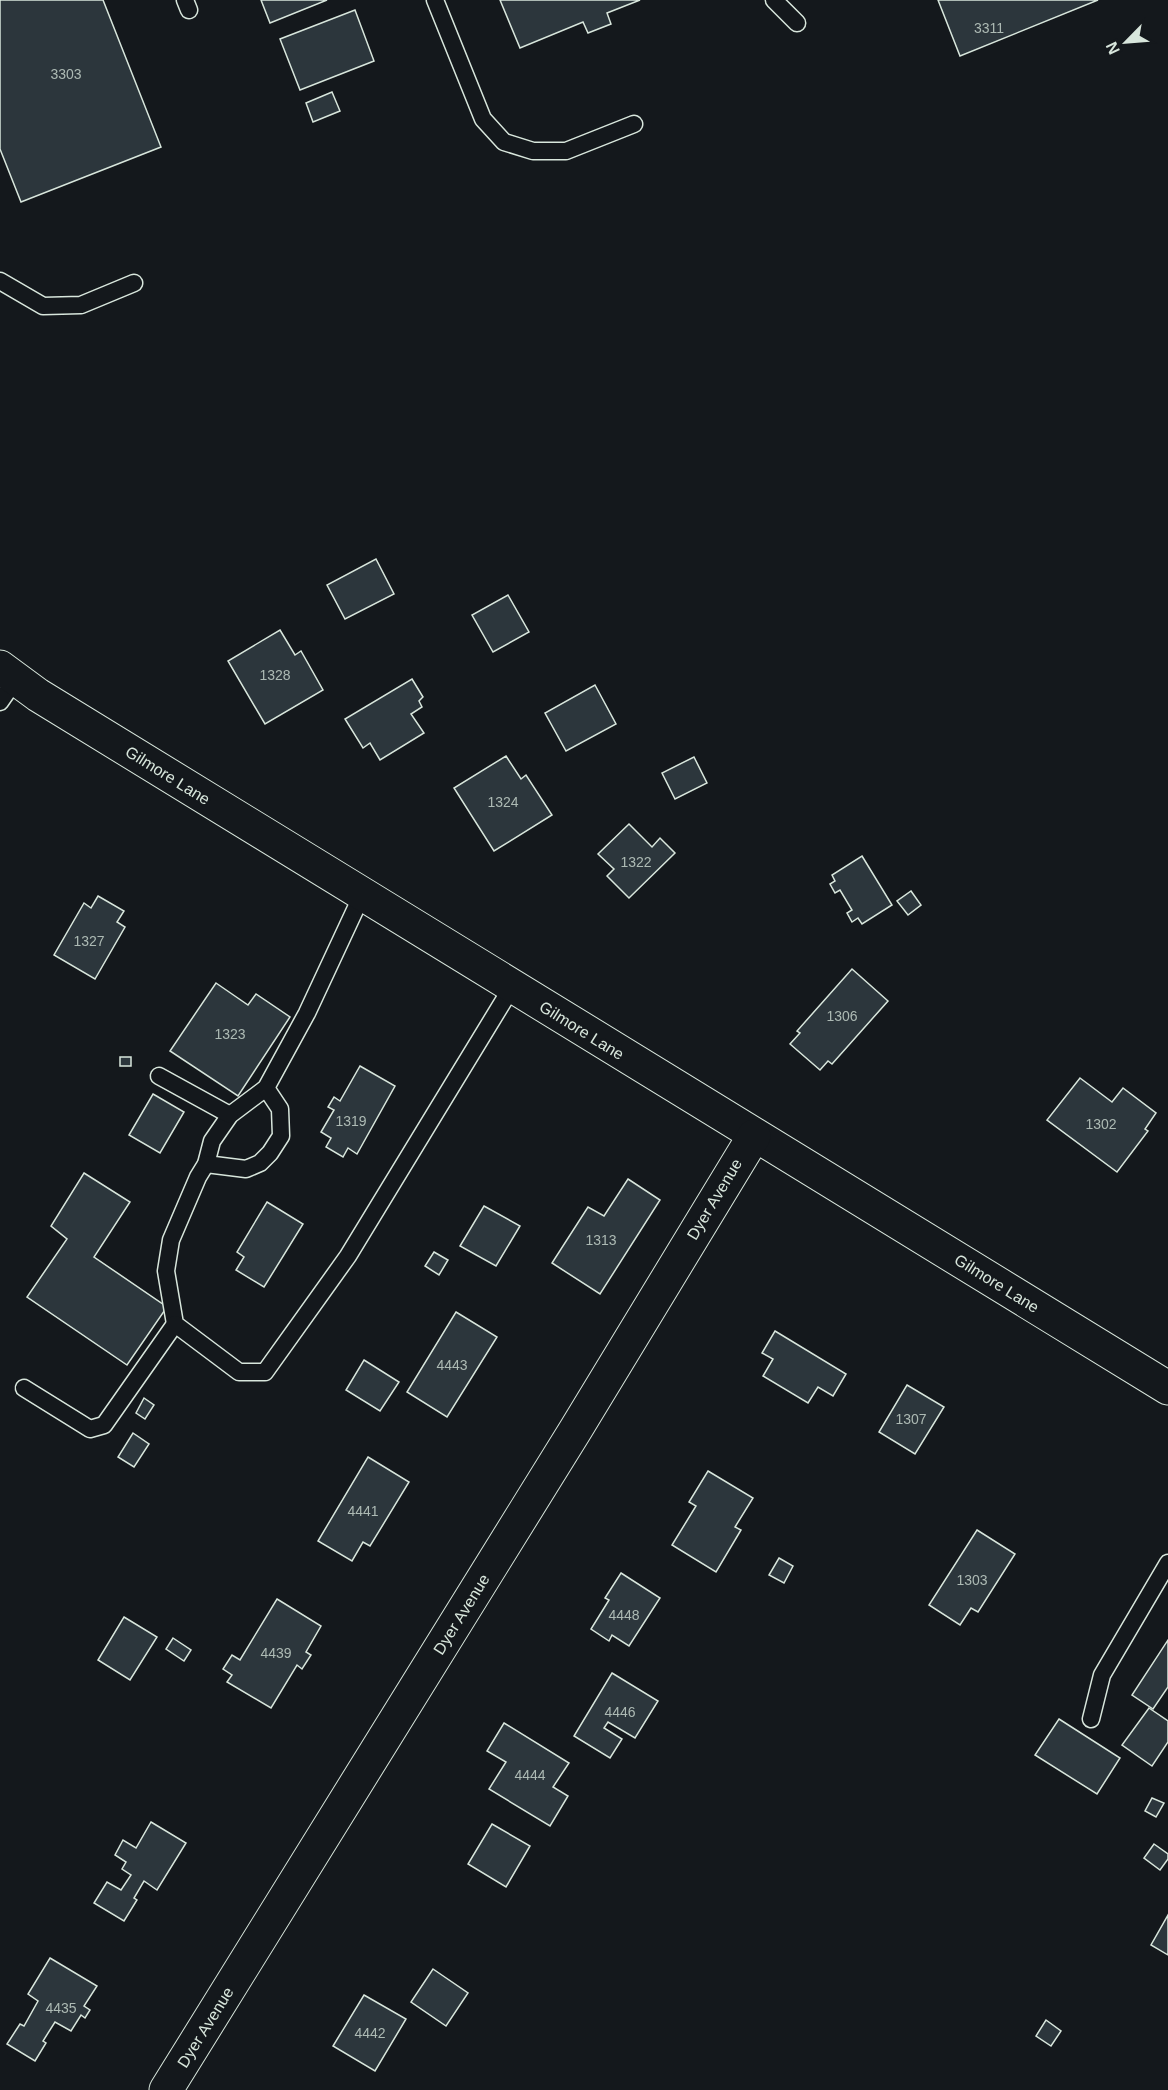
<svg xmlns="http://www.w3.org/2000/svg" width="1168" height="2090" font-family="Helvetica,sans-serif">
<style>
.building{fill:#2c363c;stroke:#d8e6dc;stroke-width:1.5}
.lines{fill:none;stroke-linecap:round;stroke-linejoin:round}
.lane-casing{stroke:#d8e6dc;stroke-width:19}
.street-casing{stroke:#d8e6dc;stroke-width:35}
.lane{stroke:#14181c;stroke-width:16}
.street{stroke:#14181c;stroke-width:33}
.labels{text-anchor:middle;stroke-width:4.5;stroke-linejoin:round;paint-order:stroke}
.number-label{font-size:14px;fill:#adbab4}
.street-label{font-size:16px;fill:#d8e6dc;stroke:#14181c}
</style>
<rect width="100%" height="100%" fill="#14181c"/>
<g class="building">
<path d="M0,0H103L161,147L21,202L0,149Z"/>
<path d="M261,0H327L270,23Z"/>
<path d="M500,0H640L607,13L611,24L588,33L583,22L520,48Z"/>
<path d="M938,0H1098L960,56Z"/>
<path d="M355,10L374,61L300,90L280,39Z"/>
<path d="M332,92L340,111L313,122L306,103Z"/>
<path d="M376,559L394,594L345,619L327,585Z"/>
<path d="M508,595L529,632L493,652L472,615Z"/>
<path d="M280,630L295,655L301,651L323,690L265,724L228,661Z"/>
<path d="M412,679L423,697L419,701L422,707L411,714L424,733L380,760L370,743L363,748L345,719Z"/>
<path d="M595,685L616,724L566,751L545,713Z"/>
<path d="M506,756L521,779L526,775L552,815L494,851L454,788Z"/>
<path d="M694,757L707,783L675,799L662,773Z"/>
<path d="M629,824L652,847L660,838L675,853L629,898L607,876L614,869L598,854Z"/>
<path d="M862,856L892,905L862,924L858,918L852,922L847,913L852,910L840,890L835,893L830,884L835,881L832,875Z"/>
<path d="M911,891L921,905L908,915L897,901Z"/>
<path d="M98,896L124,911L117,922L125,927L95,979L54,955L84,903L91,908Z"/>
<path d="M852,969L888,1001L832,1064L828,1061L820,1070L790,1044L800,1033L797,1031Z"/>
<path d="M216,983L248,1005L256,994L290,1017L238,1096L170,1051Z"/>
<rect x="120" y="1057" width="11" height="9"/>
<path d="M360,1066L395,1086L357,1154L348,1148L343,1157L326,1147L331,1138L321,1132L334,1110L328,1107L334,1097L340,1101Z"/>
<path d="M1080,1078L1112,1102L1123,1088L1156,1113L1145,1129L1148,1131L1117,1172L1047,1120Z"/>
<path d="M153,1094L184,1112L160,1153L129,1135Z"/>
<path d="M84,1173L130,1202L94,1257L167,1307L127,1365L27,1297L67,1239L51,1226Z"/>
<path d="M628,1179L660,1200L600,1294L552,1263L588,1207L604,1216Z"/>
<path d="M267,1202L303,1224L264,1287L236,1270L244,1257L237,1252Z"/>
<path d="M484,1206L520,1226L496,1266L460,1246Z"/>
<path d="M434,1252L448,1260L439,1275L425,1266Z"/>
<path d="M456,1312L497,1337L447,1417L407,1392Z"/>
<path d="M775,1331L846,1374L833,1396L818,1387L808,1403L763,1376L773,1359L762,1353Z"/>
<path d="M364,1360L399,1382L380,1411L346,1390Z"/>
<path d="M907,1385L944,1407L915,1454L879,1432Z"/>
<path d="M144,1398L154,1405L145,1419L136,1413Z"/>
<path d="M133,1433L149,1444L134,1467L118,1457Z"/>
<path d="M368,1457L409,1482L370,1546L363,1542L352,1561L318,1541Z"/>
<path d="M708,1471L753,1498L735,1527L741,1530L716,1572L672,1545L696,1506L689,1502Z"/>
<path d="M977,1530L1015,1554L978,1612L971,1608L960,1625L929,1605Z"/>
<path d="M779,1558L793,1566L784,1583L769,1575Z"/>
<path d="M621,1573L660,1598L629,1646L612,1635L609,1641L591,1629L609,1600L605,1598Z"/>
<path d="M277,1599L321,1626L306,1652L311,1655L302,1669L297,1665L271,1708L227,1682L232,1675L223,1669L232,1655L240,1660Z"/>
<path d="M124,1617L157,1637L130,1680L98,1660Z"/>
<path d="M173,1638L191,1650L184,1661L166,1649Z"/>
<path d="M1168,1640V1687L1153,1709L1132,1695Z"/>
<path d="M612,1673L658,1701L635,1738L608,1722L604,1728L622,1739L610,1758L574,1736Z"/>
<path d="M1149,1708L1168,1721V1742L1152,1766L1122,1745Z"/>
<path d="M1059,1719L1120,1758L1097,1794L1035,1755Z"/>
<path d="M504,1723L569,1763L553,1787L568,1796L550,1826L489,1789L506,1762L487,1751Z"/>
<path d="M1152,1798L1164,1803L1156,1817L1145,1811Z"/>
<path d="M151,1822L186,1843L157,1890L144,1881L134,1898L137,1900L124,1921L94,1903L107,1882L121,1890L131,1875L122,1869L126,1862L115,1855L123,1840L136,1848Z"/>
<path d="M492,1824L530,1846L506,1887L468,1864Z"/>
<path d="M1154,1844L1168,1854V1859L1160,1870L1144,1858Z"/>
<path d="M1168,1915V1955L1151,1945Z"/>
<path d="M50,1958L97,1986L84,2006L90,2010L85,2018L81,2015L71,2031L55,2022L43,2041L46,2043L35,2061L7,2044L20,2024L24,2026L38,2001L28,1994Z"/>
<path d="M433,1969L468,1993L446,2026L411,2002Z"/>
<path d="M364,1995L406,2019L375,2071L333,2046Z"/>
<path d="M1046,2020L1061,2031L1051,2046L1036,2036Z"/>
</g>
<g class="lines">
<g class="lane-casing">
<g id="lane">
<path d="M185,0L189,10"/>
<path d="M435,0L483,119L504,142L533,151H566L634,124"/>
<path d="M774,0L797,23"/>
<path d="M0,281L43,306L81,305L134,283"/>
<path d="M0,702L16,679"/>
<path d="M362,895L307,1013L266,1088L230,1115L212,1141L206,1164L198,1177L171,1240L166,1271L175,1324L239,1372H265L348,1256L512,987"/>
<path d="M159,1076L230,1115"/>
<path d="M206,1164L246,1169L260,1163L270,1153L281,1136L280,1109L266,1088"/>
<path d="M24,1388L90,1429L104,1425L175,1324"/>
<path d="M1091,1719L1102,1675L1168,1563"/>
</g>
</g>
<g class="street-casing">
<g id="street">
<path d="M0,667L38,695L1168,1388"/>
<path d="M166,2090L576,1429L754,1136"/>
</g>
</g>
<use href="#lane" class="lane"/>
<use href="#street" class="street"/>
</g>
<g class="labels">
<g class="number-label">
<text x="989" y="33">3311</text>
<text x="66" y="79">3303</text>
<text x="275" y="680">1328</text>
<text x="503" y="807">1324</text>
<text x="636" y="867">1322</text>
<text x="89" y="946">1327</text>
<text x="842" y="1021">1306</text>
<text x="230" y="1039">1323</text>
<text x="351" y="1126">1319</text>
<text x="1101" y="1129">1302</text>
<text x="601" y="1245">1313</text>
<text x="452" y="1370">4443</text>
<text x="911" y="1424">1307</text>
<text x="363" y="1516">4441</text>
<text x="972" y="1585">1303</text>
<text x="624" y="1620">4448</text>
<text x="276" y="1658">4439</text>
<text x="620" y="1717">4446</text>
<text x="530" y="1780">4444</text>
<text x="61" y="2013">4435</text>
<text x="370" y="2038">4442</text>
</g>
<g class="street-label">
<text transform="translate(168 775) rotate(32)" y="6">Gilmore Lane</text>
<text transform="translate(582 1030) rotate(32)" y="6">Gilmore Lane</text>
<text transform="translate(714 1199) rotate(-59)" y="6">Dyer Avenue</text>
<text transform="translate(997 1283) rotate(32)" y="6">Gilmore Lane</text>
<text transform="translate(461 1614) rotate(-58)" y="6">Dyer Avenue</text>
<text transform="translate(205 2027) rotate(-58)" y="6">Dyer Avenue</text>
</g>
</g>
<g transform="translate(1126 42) rotate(245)" stroke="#14181c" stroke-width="4.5" paint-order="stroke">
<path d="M0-4.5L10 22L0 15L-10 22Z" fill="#d8e6dc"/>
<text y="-9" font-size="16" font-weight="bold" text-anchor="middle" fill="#d8e6dc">N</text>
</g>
</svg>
